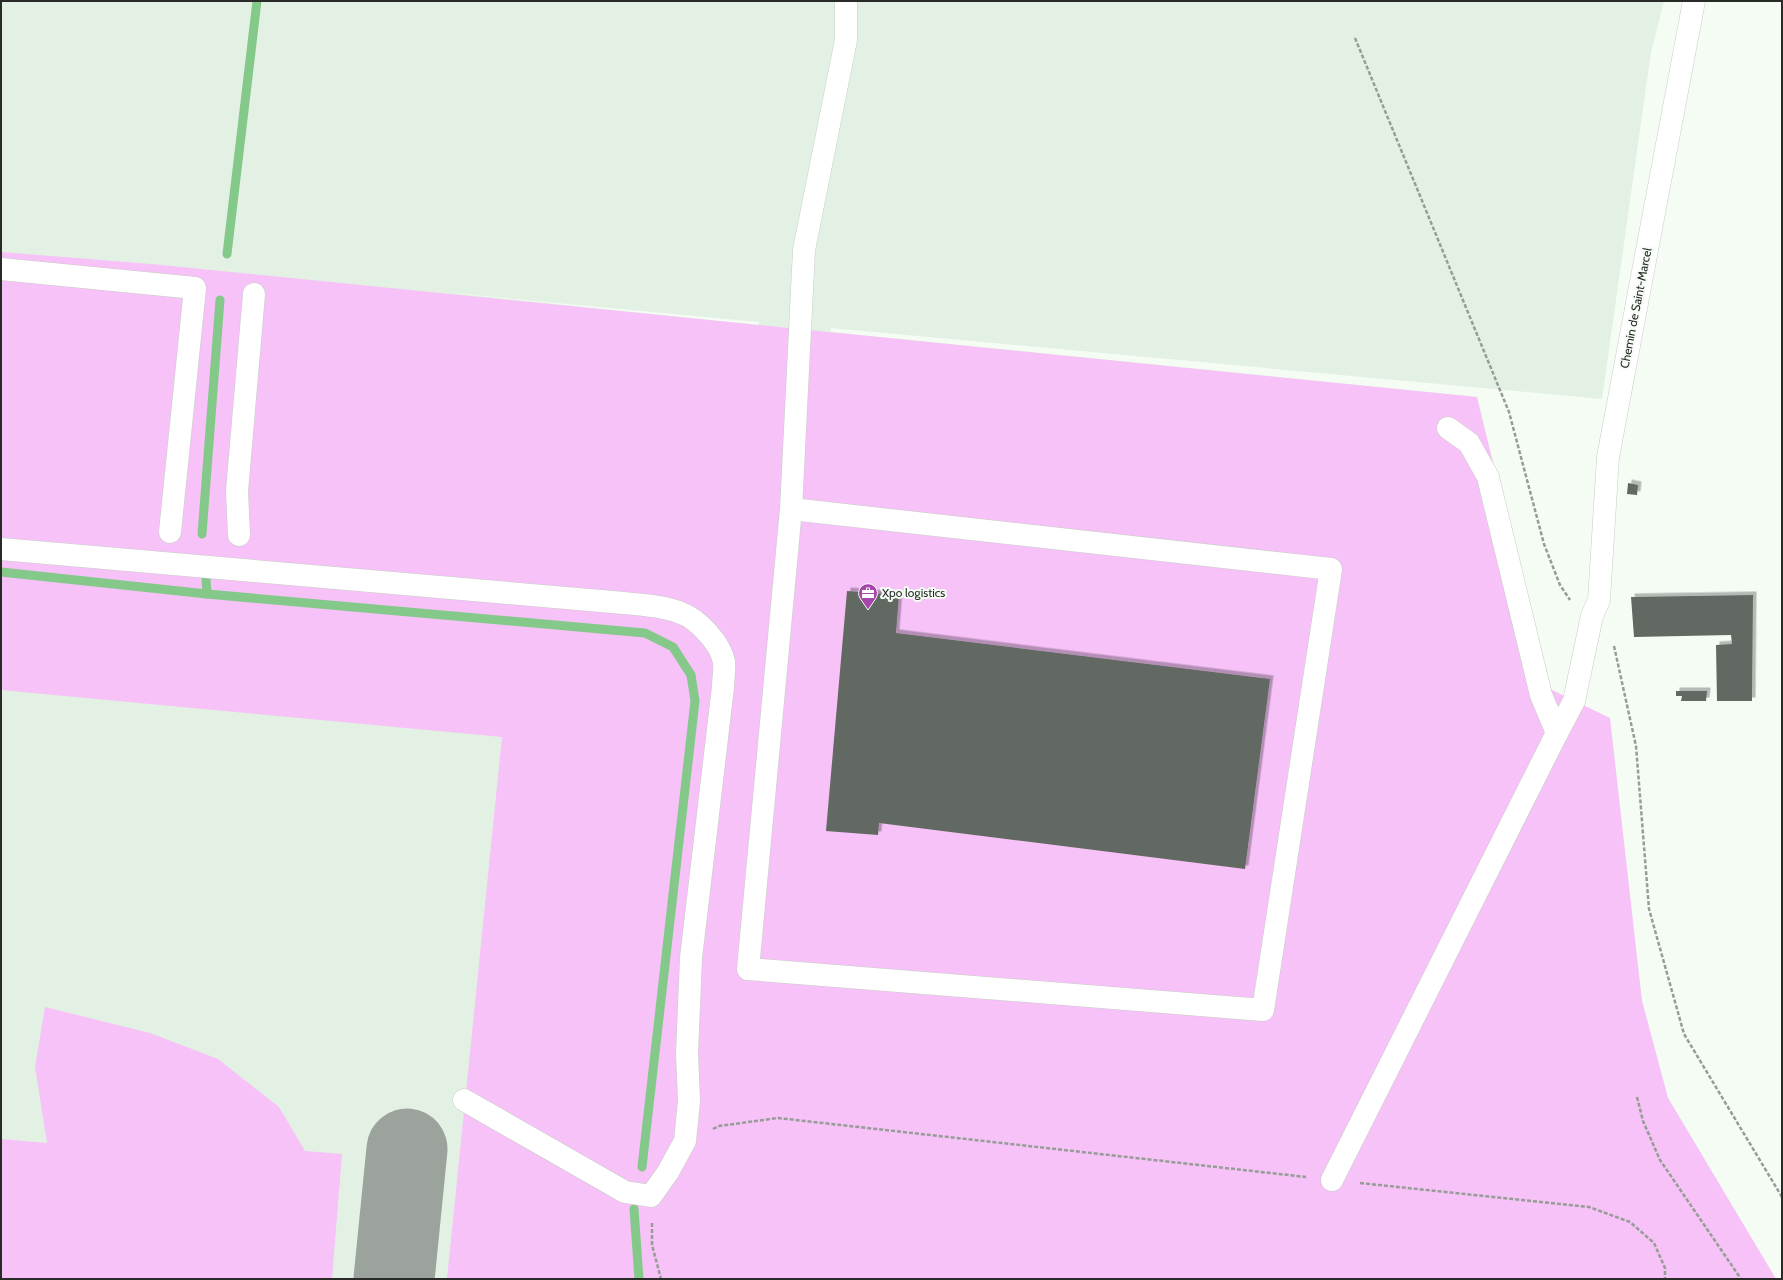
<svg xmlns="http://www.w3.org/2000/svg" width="1783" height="1280" font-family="Cabin,sans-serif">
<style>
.built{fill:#e3f1e4;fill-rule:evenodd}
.green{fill:#f6c2f7}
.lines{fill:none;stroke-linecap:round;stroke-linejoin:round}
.stream{stroke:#84c98a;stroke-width:9}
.taxiway{stroke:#9ca29c;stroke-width:81}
.building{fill:#626862;filter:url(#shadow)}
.minor-casing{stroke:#c7cec7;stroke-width:23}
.path{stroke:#969c96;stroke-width:2.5;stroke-dasharray:4 2;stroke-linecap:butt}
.minor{stroke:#fff;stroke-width:22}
.labels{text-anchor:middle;stroke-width:4;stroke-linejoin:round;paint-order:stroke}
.street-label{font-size:12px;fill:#282b28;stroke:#f4fcf4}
.poi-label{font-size:12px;fill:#282b28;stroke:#f4fcf4;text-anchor:start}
</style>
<defs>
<filter id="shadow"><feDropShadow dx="3.5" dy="-3.5" stdDeviation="0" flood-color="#0004"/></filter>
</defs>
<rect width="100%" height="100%" fill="#f4fcf4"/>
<path class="built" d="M1,1H1664L1651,52L1602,399L831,328V332L1477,397L1548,688L1574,701L1642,1001L1668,1098L1776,1279H1ZM440,292L759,322L758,325Z"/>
<g class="green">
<path d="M1,252L151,264L1477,397L1548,688L1610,718L1642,1001L1668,1098L1776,1279H447L502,737L1,690Z"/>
<path d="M45,1007L150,1033L218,1059L279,1107L305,1151L342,1154L332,1279H1V1139L47,1143L35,1067Z"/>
</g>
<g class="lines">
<g class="stream">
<path d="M227,254L257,1"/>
<path d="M202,534L220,300"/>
<path d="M1,572L207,594L645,633L673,647L691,675L695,701L642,1167"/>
<path d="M206,579L207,594"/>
<path d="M634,1209L639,1279"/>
</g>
<path class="taxiway" d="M394,1279L407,1149"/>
</g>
<g class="building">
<path d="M1628,483L1638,485L1637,495L1627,494Z"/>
<path d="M847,591L899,595L896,633L1270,679L1245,869L879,823L878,835L826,831Z"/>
<path d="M1753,595L1752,701H1717L1716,645L1732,644L1731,635L1634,637L1631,597Z"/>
<path d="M1676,691H1707L1706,701H1681L1682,696H1676Z"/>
</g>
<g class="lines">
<g class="minor-casing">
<g id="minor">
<path d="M1,269L195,288L170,532"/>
<path d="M791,509L1331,569L1263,1010L748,969L791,509L804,250L846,40V1"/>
<path d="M239,535L237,491L254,294"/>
<path d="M1,549L624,603C643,605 664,606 681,613C698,619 721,644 724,662C725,670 723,679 723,687L691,958L687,1054L689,1101L685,1141L668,1172L651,1196L625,1192L464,1100"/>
<path d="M1557,733L1574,701L1592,616L1599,600L1608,457L1694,1"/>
<path d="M1332,1180L1557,733L1541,695L1488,477L1469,443L1448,428"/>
</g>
</g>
<g class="path">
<path d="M1355,38L1509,412L1544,544L1560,585L1570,600"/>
<path d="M1614,646L1636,746L1649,909L1684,1034L1782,1197"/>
<path d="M1637,1097L1643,1121L1660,1160L1741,1279"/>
<path d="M713,1129L719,1126L778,1118L1306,1177"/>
<path d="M1360,1183L1589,1207L1630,1222L1654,1243L1665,1268V1279"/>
<path d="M652,1223V1245L661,1279"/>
</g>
<use href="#minor" class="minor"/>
</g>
<defs>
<g id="office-pin" transform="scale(1)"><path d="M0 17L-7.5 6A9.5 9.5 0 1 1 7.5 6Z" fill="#a745ab" stroke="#f4fcf4"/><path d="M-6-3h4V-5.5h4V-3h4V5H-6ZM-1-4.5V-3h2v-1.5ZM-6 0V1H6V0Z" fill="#fff"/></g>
</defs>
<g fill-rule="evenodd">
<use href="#office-pin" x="868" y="593"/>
</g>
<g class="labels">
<g class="street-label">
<text transform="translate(1636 308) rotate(-79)" y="4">Chemin de Saint-Marcel</text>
</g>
<g class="poi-label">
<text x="882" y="597">Xpo logistics</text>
</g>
</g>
<rect width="1783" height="1280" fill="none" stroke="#282b28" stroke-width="4"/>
</svg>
